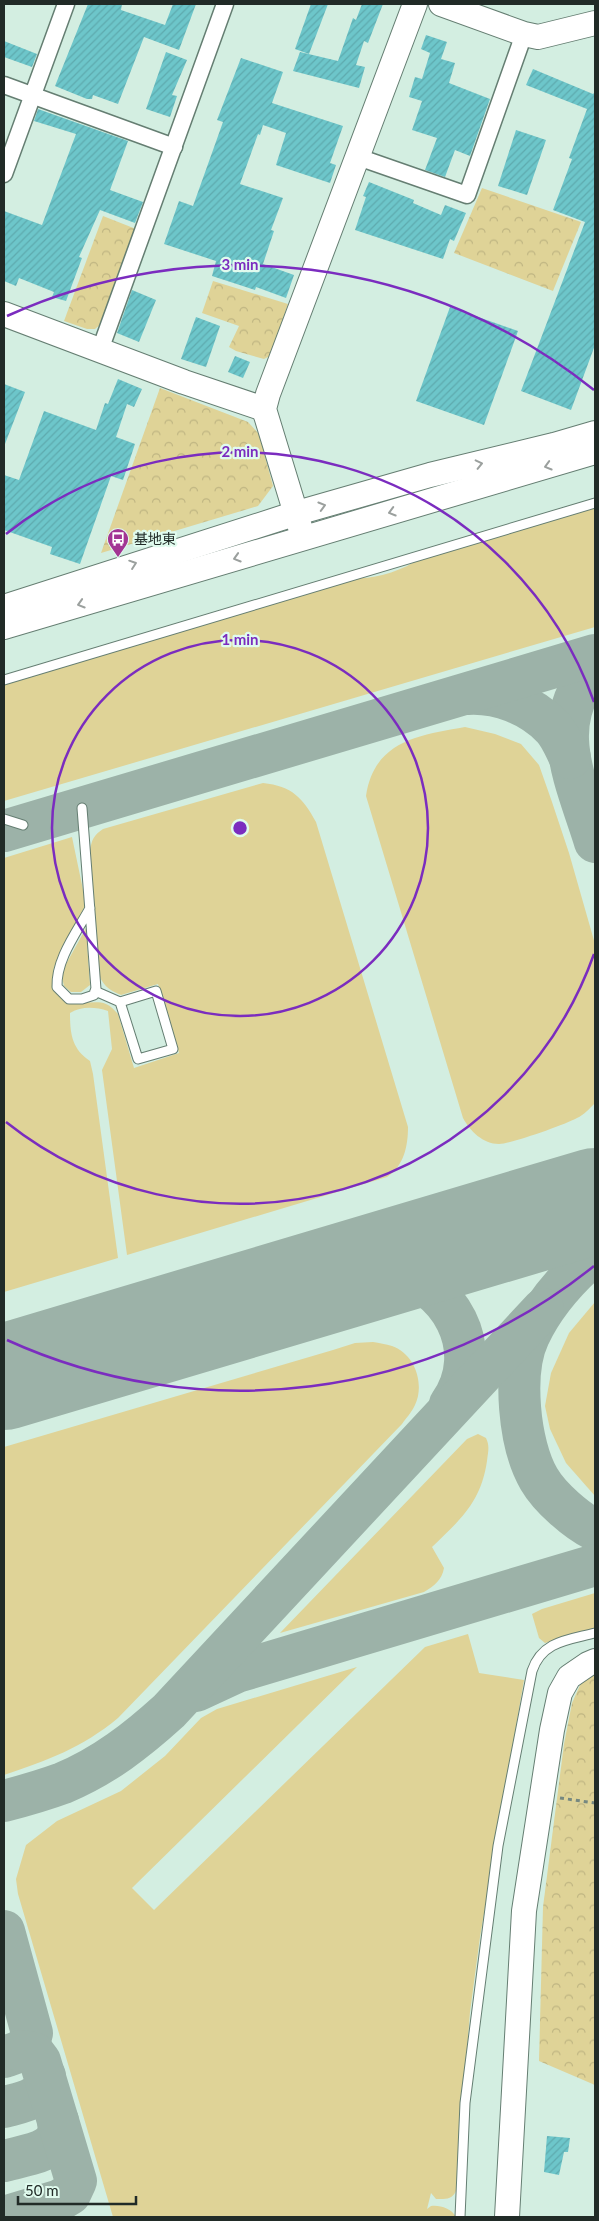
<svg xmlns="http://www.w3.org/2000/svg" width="599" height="2221" font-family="Lato,'Noto Sans JP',sans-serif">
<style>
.green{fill:#dfd397}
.forest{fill:url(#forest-crowns)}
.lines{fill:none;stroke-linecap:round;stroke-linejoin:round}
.taxiway{stroke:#9cb2a8;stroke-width:42}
.runway{stroke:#9cb2a8;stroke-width:106}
.building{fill:url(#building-hatch)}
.lane-casing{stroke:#657e72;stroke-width:11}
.street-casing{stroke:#657e72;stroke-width:19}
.secondary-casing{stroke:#657e72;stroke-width:26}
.path{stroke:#768880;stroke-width:3;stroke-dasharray:4 4;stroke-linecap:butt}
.lane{stroke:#fff;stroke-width:9}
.street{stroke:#fff;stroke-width:16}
.secondary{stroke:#fff;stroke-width:24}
.oneway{stroke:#9ba09e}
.ring{fill:none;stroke:#7b2cbf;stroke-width:2.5}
.labels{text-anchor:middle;stroke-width:4.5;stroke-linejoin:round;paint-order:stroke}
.poi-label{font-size:14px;fill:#212b27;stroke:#e0fbee;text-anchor:start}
.centre{fill:#7b2cbf;stroke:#e0fbee;stroke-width:2.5}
.ring-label{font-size:15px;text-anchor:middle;font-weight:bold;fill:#7b2cbf;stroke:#e0fbee;stroke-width:4.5;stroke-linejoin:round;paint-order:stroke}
</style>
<defs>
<pattern id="forest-crowns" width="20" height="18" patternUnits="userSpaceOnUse" patternTransform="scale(1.25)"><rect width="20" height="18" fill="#dfd397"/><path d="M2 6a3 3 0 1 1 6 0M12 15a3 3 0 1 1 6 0" fill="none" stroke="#bfb582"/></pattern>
<pattern id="building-hatch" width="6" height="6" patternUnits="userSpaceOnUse" patternTransform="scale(1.25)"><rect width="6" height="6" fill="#6dc6ca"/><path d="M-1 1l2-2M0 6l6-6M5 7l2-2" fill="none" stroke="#5eaaae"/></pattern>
</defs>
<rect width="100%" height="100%" fill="#d3eee1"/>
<g class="green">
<path d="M595,507V627L4,801V684L357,578C377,579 403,570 419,559Z"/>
<path d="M465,727L495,734L521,744L539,765L552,802L569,853L595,944V1103C590,1108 584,1115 577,1118C564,1125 513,1143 499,1144C483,1144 470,1131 463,1118L366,796C374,741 419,735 465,727Z"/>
<path d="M263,783C292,786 303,798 316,822L408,1127C408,1146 404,1166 387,1177L127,1255L102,1070L112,1049L108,1011C95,1007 82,1006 70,1013C70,1034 72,1049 90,1061L93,1074L118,1258L4,1292V858L72,837L86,904L54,967C50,989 60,1003 82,1003C90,1003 98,1001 106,1004C111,1006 114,1010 118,1014L134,1068L179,1053L158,984L121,995C108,990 102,984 98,972L90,850C92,839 94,835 103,829Z"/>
<path d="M86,928L90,985L81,992H71L64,986L61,973Z"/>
<path d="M595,1302V1496L566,1463L550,1429L545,1406L551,1373L569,1333Z"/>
<path d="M373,1342C379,1343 386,1344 392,1346C415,1354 425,1384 415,1405C412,1412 406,1418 402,1424L118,1718C82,1748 48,1760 4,1775V1447L333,1350L355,1343Z"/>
<path d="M478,1434L486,1438C490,1446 488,1452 487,1461C481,1502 461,1519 432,1547L444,1568C442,1580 434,1586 424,1592L280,1633L467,1439Z"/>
<path d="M595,1593V1628L545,1643L539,1638L532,1614L542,1609Z"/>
<path d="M468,1634L479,1673L524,1680L480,1937L470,2012L456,2191C452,2200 445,2199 436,2199L431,2193L427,2209L431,2206C440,2205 451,2208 456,2217H113L18,1894L16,1879L26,1845L57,1821L121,1791L165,1756L201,1718L217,1709L357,1667L132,1888L154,1910L425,1647Z"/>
</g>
<g class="forest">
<path d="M482,188L581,222L553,291L454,253Z"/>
<path d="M103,216L136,229L101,324L95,329H87L64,321Z"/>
<path d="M213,281L288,304L270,356L264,359L236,351L229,347L239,326L202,313Z"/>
<path d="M160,388L248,422L259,434L273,486L258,506L101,553Z"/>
<path d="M595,1671V2085L539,2061L543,1907L564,1744L572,1703L585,1674Z"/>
</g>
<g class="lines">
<g class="taxiway">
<path d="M595,667C545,724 576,780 595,842"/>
<path d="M467,694C498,692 531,705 552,727C560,735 565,748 570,758"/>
<path d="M4,831L595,655"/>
<path d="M531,1220L571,1199L595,1183"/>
<path d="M595,1254C568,1277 544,1304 529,1336C512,1372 519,1445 539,1479C550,1498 577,1521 595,1530"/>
<path d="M339,1277C354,1274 373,1268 388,1270C450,1281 488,1350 450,1404"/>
<path d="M196,1691L237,1672L595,1565"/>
<path d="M4,1801C23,1796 44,1790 63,1783C104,1766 137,1740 169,1711L543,1309"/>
<path d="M4,1931L32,2033C29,2050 19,2052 4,2057"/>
<path d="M4,2107C22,2102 46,2100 45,2076"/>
<path d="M4,2161C28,2154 63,2153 58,2121"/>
<path d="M4,2217L60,2200L70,2194L76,2181L40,2061L34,2053L21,2051"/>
</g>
<path class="runway" d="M4,1377L595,1201"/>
</g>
<g class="building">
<path d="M88,4H122L121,10L165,25L173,4H196L179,50L144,37L118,104L93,95L92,99H87L55,86Z"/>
<path d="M311,4H328L309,54L295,49Z"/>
<path d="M362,4H383L368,43L364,41L356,65L365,67L359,88L293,71L300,52L338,61L353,18L356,20Z"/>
<path d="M426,35L447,42L441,59L455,63L449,83L490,99L470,156L455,150L445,177L425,170L437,138L412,130L422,101L409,97L415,77L422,79L430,53L421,49Z"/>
<path d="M4,41L37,54L32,67L4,57Z"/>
<path d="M166,52L187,60L172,95L177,96L170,117L146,109Z"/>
<path d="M241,58L283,72L272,103L343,126L330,163L336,165L330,183L276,165L286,133L263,125L260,135L258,134L240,184L283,198L271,230L274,231L263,264L294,275L286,298L256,287L255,290L212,276L216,261L164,244L179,201L193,206L223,122L217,120Z"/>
<path d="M533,69L593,94L595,92V345L571,410L521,391L585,222L553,210L572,159L569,158L587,109L526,85Z"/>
<path d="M38,109L128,141L110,190L143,202L135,223L100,210L79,257L82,258L66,301L52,297L54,292L19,278L16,286L4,281V211L42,225L76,134L34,121Z"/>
<path d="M516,130L546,140L527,195L498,186Z"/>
<path d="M369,182L414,200L413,203L441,215L445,205L466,213L454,241L450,239L443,259L355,230L366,197L363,196Z"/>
<path d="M132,290L156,300L139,342L117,333Z"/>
<path d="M450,307L518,331L484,425L416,401Z"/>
<path d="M196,317L220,326L206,367L181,359Z"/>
<path d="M235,356L250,362L243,378L228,372Z"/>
<path d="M118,379L142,389L134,407L127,404L116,437L135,444L123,480L111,476L80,564L50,554L52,547L4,530V475L19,480L44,411L96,430L105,403L108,404Z"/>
<path d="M4,384L25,392L5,444H4Z"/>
<path d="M547,2136L570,2138L568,2152H564L559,2175L544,2172Z"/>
</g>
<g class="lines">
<g class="lane-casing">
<g id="lane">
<path d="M4,680L595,503"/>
<path d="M82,808L96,989L94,995L82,999H69L57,987C56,959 77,932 90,908"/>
<path d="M4,819L23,825"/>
<path d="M95,991L120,1002L156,991L173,1049L138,1059L120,1002"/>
<path d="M460,2217L465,2103L498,1846L532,1671C542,1641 568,1640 595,1633"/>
</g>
</g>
<g class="street-casing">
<g id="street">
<path d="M4,85L174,147"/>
<path d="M358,157L467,195L524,34"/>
<path d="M4,174L66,4"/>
<path d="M100,350L225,4"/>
</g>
</g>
<g class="secondary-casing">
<g id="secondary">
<path d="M441,4L524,34L538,37L595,23"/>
<path d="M4,314L184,382L264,409"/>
<path d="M300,527L264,409L268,394L415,4"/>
<path d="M4,607L297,513L430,475L554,445L595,433"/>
<path d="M4,627L595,452"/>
<path d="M507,2217L524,1911L552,1730L560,1693L569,1677L588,1664L595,1661"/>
</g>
</g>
<path class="path" d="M560,1798L595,1803"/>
<use href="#lane" class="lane"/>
<use href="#street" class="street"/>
<use href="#secondary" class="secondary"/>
</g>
<defs><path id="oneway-chevron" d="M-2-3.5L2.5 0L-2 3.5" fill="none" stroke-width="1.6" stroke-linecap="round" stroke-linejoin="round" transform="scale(1.25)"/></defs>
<g class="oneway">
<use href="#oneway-chevron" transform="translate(479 464) rotate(-13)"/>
<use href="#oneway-chevron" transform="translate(548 466) rotate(164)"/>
<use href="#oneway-chevron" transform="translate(322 506) rotate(-16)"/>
<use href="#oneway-chevron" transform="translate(392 512) rotate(164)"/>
<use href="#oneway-chevron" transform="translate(237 558) rotate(163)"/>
<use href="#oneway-chevron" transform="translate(133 564) rotate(-19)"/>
<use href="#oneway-chevron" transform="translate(81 604) rotate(163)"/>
</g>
<g class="ring">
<circle cx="240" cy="828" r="188"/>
<path d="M594 954A376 376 0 0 1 6 1122M6 534A376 376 0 0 1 594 702"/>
<path d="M594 1266A563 563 0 0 1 7 1340M7 316A563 563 0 0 1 594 390"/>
</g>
<defs>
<g id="bus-pin" transform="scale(1.125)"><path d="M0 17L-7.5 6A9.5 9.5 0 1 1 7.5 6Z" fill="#a23493" stroke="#e0fbee"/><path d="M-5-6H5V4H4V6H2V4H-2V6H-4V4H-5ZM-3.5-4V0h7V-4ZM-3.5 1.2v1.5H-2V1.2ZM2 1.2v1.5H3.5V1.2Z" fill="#fff"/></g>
</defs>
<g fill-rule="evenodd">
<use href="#bus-pin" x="118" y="539"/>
</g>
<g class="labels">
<g class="poi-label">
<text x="134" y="544">基地東</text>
</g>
</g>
<circle cx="240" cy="828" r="8" class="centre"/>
<g class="ring-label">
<text x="240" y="270">3 min</text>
<text x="240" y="457">2 min</text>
<text x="240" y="645">1 min</text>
</g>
<rect width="599" height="2221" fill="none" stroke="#212b27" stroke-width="10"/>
<path d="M18 2196v8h118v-8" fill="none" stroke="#212b27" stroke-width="2.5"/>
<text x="25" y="2196" font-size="15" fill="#212b27" stroke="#e0fbee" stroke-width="4" paint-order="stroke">50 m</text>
</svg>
